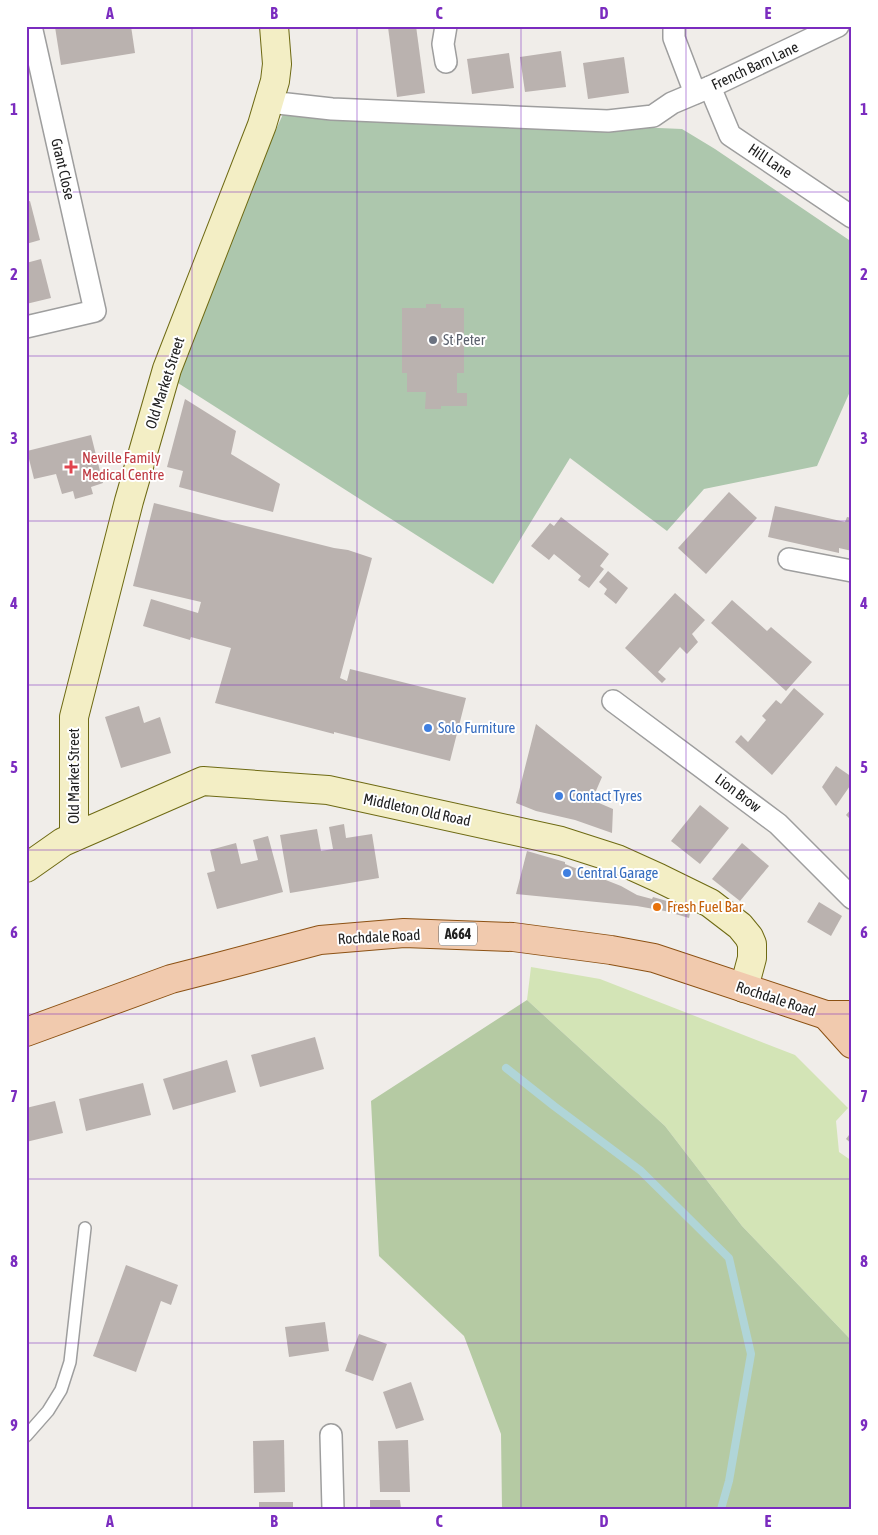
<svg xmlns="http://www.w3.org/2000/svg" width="878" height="1535" font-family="'Asap Condensed',sans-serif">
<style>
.grass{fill:#d3e4b6}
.forest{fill:#b5caa3}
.cemetery{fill:#adc7ad}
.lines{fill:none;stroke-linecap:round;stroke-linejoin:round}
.stream{stroke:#b0d5d8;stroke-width:8}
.building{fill:#bab2af}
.lane-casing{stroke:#9e9e9e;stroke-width:14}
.street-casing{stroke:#9e9e9e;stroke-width:24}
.secondary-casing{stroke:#6e6a13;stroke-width:30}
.primary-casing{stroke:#8c5113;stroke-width:30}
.lane{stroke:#fff;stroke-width:11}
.street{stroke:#fff;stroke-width:21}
.secondary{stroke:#f3eec5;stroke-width:28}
.primary{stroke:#f1caae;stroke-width:28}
.grid{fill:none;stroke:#7b2cbf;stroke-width:1;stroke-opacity:0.55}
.worship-dot{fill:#6b7280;stroke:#fff;stroke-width:2}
.health-dot{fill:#e0444e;stroke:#fff;stroke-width:2}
.shop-dot{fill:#3f7fe0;stroke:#fff;stroke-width:2}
.food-dot{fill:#e8710a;stroke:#fff;stroke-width:2}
.labels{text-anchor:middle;stroke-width:4;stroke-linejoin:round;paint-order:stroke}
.shield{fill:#fff;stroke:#646464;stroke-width:1}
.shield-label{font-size:14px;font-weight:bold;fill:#212121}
.street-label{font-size:15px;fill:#212121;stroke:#fff}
.worship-label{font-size:15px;fill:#5b616d;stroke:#fff;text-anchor:start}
.health-label{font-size:15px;fill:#be3a42;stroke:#fff;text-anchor:start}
.shop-label{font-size:15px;fill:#366cbe;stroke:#fff;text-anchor:start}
.food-label{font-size:15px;fill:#c56008;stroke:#fff;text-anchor:start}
.neatline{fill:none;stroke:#7b2cbf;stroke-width:2}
.grid-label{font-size:16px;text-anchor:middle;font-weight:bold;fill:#7b2cbf}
</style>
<rect width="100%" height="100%" fill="#f0ede9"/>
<path class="grass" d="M531,967L600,979L795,1055L848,1108L836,1121L839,1152L852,1161V1341L742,1226L665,1126L527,1000Z"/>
<path class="forest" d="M527,1000L665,1126L742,1226L852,1341V1509H502L501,1434L464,1336L379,1256L371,1101Z"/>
<path class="cemetery" d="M284,112L682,129L715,149L852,242V387L817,466L704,489L667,531L570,458L493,584L178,383L167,369Z"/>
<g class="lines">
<path class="stream" d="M506,1068L554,1106L641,1171L729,1258L751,1354L729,1481L721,1509"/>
</g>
<g class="building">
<path d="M131,26L135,53L61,65L55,27Z"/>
<path d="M395,26H416L425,93L397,97L388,27Z"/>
<path d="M561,51L566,87L525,92L520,57Z"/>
<path d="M509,53L514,88L472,94L467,59Z"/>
<path d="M624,57L629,93L588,99L583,63Z"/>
<path d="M30,201L40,240L26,244V202Z"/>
<path d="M41,259L51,298L26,304V263Z"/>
<path d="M426,304H441V308H464V373H457V393H467V406H441V409H425L426,392H407V373H402V308H426Z"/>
<path d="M185,399L236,431L231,454L280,484L273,512L179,487L183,471L167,467Z"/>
<path d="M91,435L103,483L91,487L93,494L75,499L73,491L62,494L56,474L34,479L27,451Z"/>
<path d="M729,492L757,518L706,574L678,548Z"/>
<path d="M154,503L334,548L348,550L372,558L340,678L347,681L350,669L466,698L450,761L334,732V734L215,703L231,648L191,637L190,640L143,626L151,599L198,613L201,602L133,586Z"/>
<path d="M775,506L845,522L847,517L852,518V551L839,548V553L768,537Z"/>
<path d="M561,517L609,554L600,566L604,569L589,588L578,580L581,576L554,554L549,560L531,546L550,523L554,526Z"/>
<path d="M608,571L628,588L616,604L604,594L607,589L599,582Z"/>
<path d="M675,593L705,620L692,634L698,642L687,654L680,647L658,672L666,679L662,683L625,648Z"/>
<path d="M732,600L767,631L771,627L812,662L786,691L711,623Z"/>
<path d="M794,688L824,714L772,775L735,742L741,735L748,742L766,720L762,716L776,700L781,704Z"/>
<path d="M139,706L144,723L160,717L171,753L121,768L105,717Z"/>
<path d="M536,724L602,777L592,800L613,809L612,833L575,820L536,811L516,803Z"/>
<path d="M836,766L852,777V783L836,806L822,787Z"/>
<path d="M700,805L729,828L700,864L671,841Z"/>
<path d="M852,808V821L846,815Z"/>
<path d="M344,824L346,838L372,834L379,878L290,893L280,835L317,829L321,851L333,849L329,827Z"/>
<path d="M268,836L283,892L217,909L207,873L215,871L210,850L236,843L241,864L258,860L253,840Z"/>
<path d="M742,843L769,866L740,901L712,879Z"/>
<path d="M527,851L565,862V864L621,886L637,895L652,899L653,897L691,908L689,918L665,911L637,906L516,894Z"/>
<path d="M819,902L842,916L831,936L807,922Z"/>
<path d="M315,1037L324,1069L260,1087L251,1055Z"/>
<path d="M227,1060L236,1092L173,1110L163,1079Z"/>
<path d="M143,1083L151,1115L86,1131L79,1099Z"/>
<path d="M55,1101L63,1133L26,1142V1108Z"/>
<path d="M852,1131V1144L846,1139Z"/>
<path d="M126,1265L178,1285L171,1305L161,1301L136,1372L93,1356Z"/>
<path d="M325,1322L329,1351L289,1357L285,1327Z"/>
<path d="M359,1334L387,1344L373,1381L345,1371Z"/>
<path d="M411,1382L424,1420L396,1429L383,1392Z"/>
<path d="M284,1440L285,1492L254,1493L253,1441Z"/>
<path d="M408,1440L410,1492H380L378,1441Z"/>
<path d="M370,1500H400L401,1509H370Z"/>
<rect x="259" y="1502" width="34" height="7"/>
</g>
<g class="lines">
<g class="lane-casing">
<path id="lane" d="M26,1436L48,1411L61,1390L70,1362L85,1228"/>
</g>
<g class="street-casing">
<g id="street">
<path d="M674,26V38L695,93"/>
<path d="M446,62L443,44L446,26"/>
<path d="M710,87L730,135L852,217"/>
<path d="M269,102L332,109L608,121L653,116L672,103L710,87L838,26"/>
<path d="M26,327L95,311L31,26"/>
<path d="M789,559L852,571"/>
<path d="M613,701L778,824L852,898"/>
<path d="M331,1435L333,1509"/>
</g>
</g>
<g class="secondary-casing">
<g id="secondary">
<path d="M74,837V717L129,501L167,369L262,125L275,81L277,64L274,26"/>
<path d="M26,868L63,842L203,781L328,790L561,841L617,859L659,878L710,903L740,926L749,937L752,944V958L744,988"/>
</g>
</g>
<g class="primary-casing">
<g id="primary">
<path d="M826,1015L852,1044"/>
<path d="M26,1032L171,979L218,967L320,940L404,933L513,937L611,950L654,958L826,1015H852"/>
</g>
</g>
<use href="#lane" class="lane"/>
<use href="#street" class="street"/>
<use href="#secondary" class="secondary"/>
<use href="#primary" class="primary"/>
</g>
<path class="grid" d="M192,26V1509M357,26V1509M521,26V1509M686,26V1509M26,192H852M26,356H852M26,521H852M26,685H852M26,850H852M26,1014H852M26,1179H852M26,1343H852"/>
<circle class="worship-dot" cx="433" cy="340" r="5"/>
<path class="health-dot" d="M68.5 459.5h5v5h5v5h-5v5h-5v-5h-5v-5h5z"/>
<g class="shop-dot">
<circle cx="428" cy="728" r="5"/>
<circle cx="559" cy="796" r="5"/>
<circle cx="567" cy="873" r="5"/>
</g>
<circle class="food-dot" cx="657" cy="907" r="5"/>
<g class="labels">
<rect class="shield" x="439" y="922.5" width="38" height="23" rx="4"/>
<g class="shield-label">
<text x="458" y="939">A664</text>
</g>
<g class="street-label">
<text transform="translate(755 66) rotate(-25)" y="5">French Barn Lane</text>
<text transform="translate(770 161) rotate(34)" y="5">Hill Lane</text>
<text transform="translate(63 169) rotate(77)" y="5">Grant Close</text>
<text transform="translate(165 383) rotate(-72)" y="5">Old Market Street</text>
<text transform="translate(74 776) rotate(-90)" y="5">Old Market Street</text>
<text transform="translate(738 793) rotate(37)" y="5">Lion Brow</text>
<text transform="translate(417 810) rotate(12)" y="5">Middleton Old Road</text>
<text transform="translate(379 937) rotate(-3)" y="5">Rochdale Road</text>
<text transform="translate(776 999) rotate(18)" y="5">Rochdale Road</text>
</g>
<g class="worship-label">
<text x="443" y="345">St Peter</text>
</g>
<g class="health-label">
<text x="82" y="463">Neville Family<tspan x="82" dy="17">Medical Centre</tspan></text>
</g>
<g class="shop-label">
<text x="438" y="733">Solo Furniture</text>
<text x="569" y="801">Contact Tyres</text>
<text x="577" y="878">Central Garage</text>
</g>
<g class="food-label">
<text x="667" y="912">Fresh Fuel Bar</text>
</g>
</g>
<rect width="878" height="1535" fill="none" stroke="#ffffff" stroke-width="55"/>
<rect x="28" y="28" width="822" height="1480" class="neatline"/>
<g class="grid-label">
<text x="110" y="19">A</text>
<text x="274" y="19">B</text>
<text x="439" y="19">C</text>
<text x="604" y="19">D</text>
<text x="768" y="19">E</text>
<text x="14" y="115">1</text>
<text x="864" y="115">1</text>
<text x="14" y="280">2</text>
<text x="864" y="280">2</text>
<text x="14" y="444">3</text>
<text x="864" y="444">3</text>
<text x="14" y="609">4</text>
<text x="864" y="609">4</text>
<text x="14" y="773">5</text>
<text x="864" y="773">5</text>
<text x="14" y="938">6</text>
<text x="864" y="938">6</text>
<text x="14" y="1102">7</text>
<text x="864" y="1102">7</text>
<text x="14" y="1267">8</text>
<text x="864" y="1267">8</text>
<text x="14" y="1431">9</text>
<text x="864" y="1431">9</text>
<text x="110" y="1527">A</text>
<text x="274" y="1527">B</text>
<text x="439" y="1527">C</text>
<text x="604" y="1527">D</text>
<text x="768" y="1527">E</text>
</g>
</svg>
